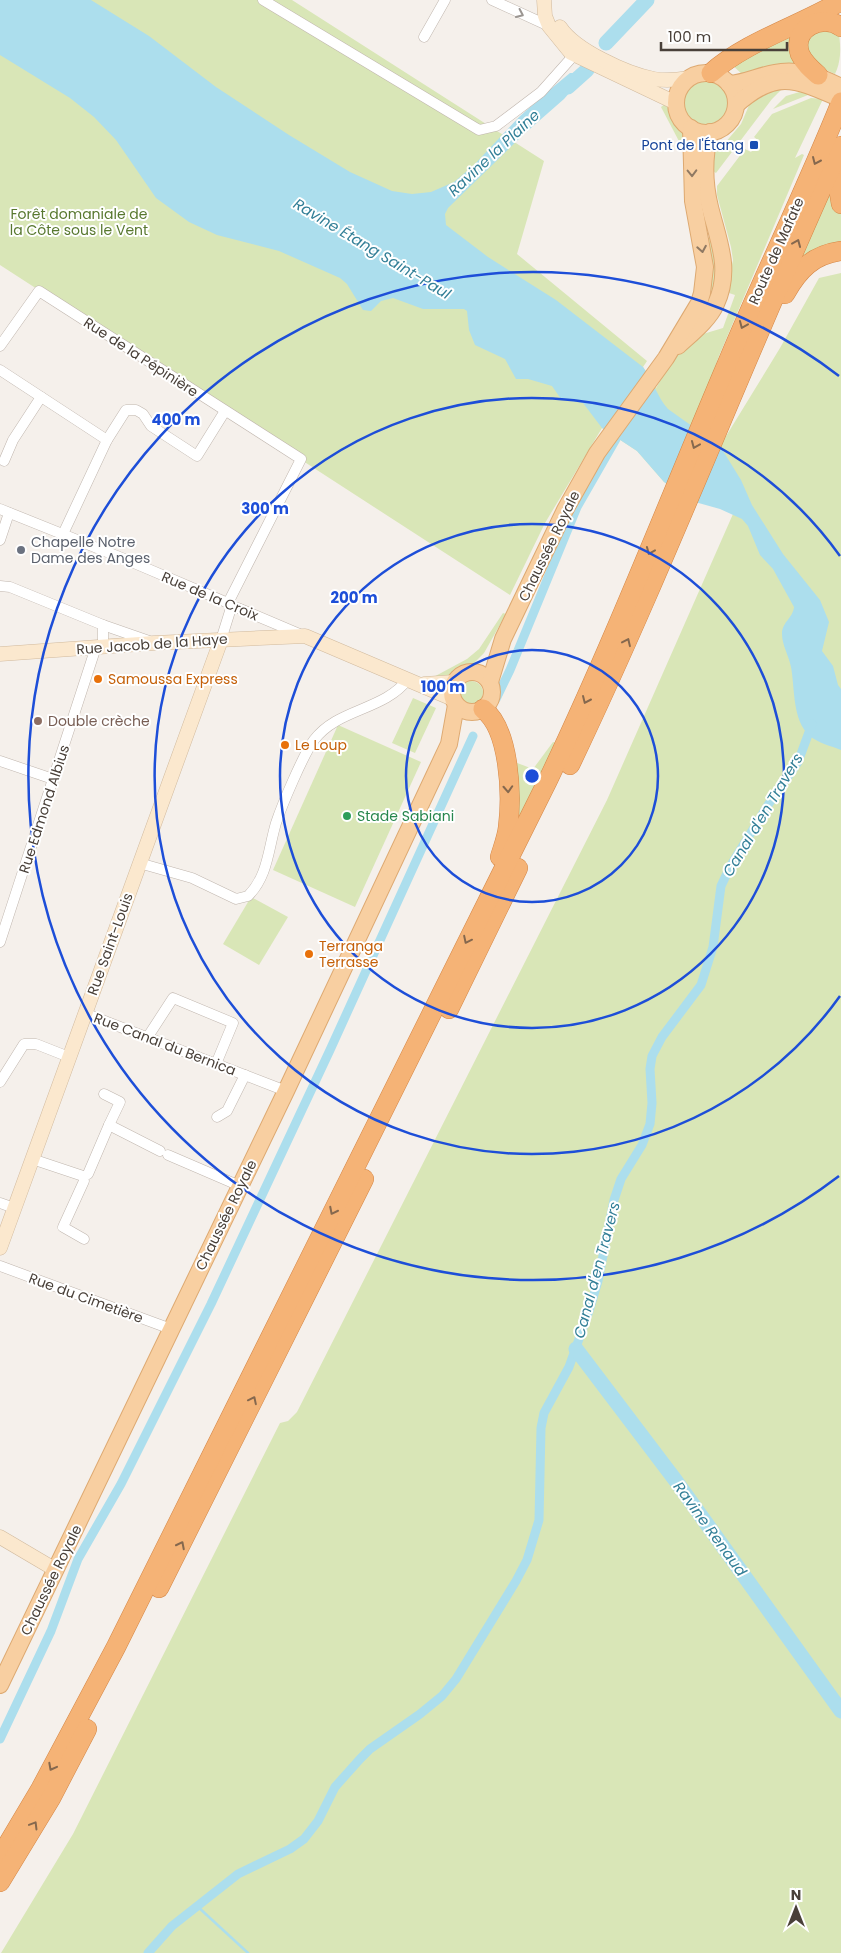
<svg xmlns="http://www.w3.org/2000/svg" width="841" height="1953" font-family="Poppins,sans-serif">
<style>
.green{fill:#d9e6b7}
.water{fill:#acdeed}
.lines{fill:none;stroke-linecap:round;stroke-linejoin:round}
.stream{stroke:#acdeed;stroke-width:2.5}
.canal{stroke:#acdeed;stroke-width:9}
.river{stroke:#acdeed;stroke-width:15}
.street-casing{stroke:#c0b6ae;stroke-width:11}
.secondary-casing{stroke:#d1ba9e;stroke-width:15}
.primary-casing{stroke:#dda971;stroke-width:18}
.highway-casing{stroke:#d48645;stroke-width:20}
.street{stroke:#fff;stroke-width:10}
.secondary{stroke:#fbe8ce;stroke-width:14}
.primary{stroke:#f8cfa1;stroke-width:16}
.highway{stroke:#f5b376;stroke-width:19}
.oneway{stroke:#9b9692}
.oneway2{stroke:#85684e}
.oneway3{stroke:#8f7963}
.ring{fill:none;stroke:#1d4ed8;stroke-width:2.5}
.transit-dot{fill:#1a4fb4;stroke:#fff;stroke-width:2}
.worship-dot{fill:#6b7280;stroke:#fff;stroke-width:2}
.food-dot{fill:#e8710a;stroke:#fff;stroke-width:2}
.education-dot{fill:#8d6e63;stroke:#fff;stroke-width:2}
.leisure-dot{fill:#2e9e5b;stroke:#fff;stroke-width:2}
.labels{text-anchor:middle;stroke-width:4;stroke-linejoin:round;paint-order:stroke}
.transit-label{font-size:14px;fill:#164399;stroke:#fff;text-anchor:end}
.park-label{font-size:14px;fill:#58782f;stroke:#fff}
.street-label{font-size:14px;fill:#494039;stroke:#fff}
.worship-label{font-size:14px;fill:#5b616d;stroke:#fff;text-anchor:start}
.food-label{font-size:14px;fill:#c56008;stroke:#fff;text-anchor:start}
.education-label{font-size:14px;fill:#785e54;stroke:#fff;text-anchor:start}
.leisure-label{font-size:14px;fill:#27864d;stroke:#fff;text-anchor:start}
.water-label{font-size:15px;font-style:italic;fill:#327f97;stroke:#fff}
.centre{fill:#1d4ed8;stroke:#fff;stroke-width:2.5}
.ring-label{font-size:15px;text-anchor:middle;font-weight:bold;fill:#1d4ed8;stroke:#fff;stroke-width:4;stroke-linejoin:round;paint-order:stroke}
</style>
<rect width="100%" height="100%" fill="#f5f0eb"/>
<g class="green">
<path d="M0,0H292L544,161L517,254L647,361L643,367L656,388L671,362L693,337L723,328L735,295L726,292L733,260L731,247L717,195V186L745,149L751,152L760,142L754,137L772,114L811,98L823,99L795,158L802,154L804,155L719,356L694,425L720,446L780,348L819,278L841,273V1953H1L73,1834L280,1423L288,1421L297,1412L607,800L733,514L664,482L637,451L602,428L545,523L510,595L0,265Z"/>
<path d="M800,26L798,60L793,64L770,65L743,75L731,64Z"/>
<path d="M817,29L839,34C841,49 841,61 835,74L815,65L805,49L807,39Z"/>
<circle cx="706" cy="102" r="25"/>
<path d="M772,86L782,89L772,99L716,173L713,171L712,151L719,150L741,124L750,103Z"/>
<path d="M803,91L813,93L773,109L786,96Z"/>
<path d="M665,104L683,130L688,143L681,145L661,107Z"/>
<path d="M832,186L841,212V241L819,247L799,259Z"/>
<path d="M714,236L719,251L716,298L701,306L705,239Z"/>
<path d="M503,613L506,614L484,653L474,663L442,680H428L467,659L479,649Z"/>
<circle cx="471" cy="693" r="12"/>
<path d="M413,698L436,708L415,753L392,743Z"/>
<path d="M338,725L421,762L355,907L273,870Z"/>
<path d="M553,742L557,743L519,821L514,820L512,761L533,769Z"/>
<path d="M251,897L288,917L259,965L223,944Z"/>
</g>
<path class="water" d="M0,0H91L149,36L216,87L289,135L350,172L392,191L412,194L431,192L454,182L473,166L519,117L547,92L570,73H581L579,82L564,99L523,135L448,208L445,214L446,225L488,257L556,300L643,367C653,380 657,397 668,409L720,446L741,480L752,505L783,554L820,600L829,622L822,651L833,666L838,685L841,689V750C831,746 818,743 810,736C792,721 795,688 791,667C789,656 782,645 782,634C782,622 793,618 794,607L773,569L760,555L748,526L742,519L720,509L695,502L678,492L664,482L637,451L602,428L583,403L561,399L552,386L528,379H516L505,359L475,345L469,330L467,311L464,309H423L393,298L381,301L371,311L363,310L347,284L340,278L279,251L217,235L189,222L156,198L116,140L94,117L70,98L0,55Z"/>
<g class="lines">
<path class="stream" d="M197,1906L248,1953"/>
<g class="canal">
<path d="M496,699L510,670L577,507L616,439"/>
<path d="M0,1739L51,1631L78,1559L121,1484L211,1304L330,1050L473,736"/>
<path d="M148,1953L172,1926L238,1874L290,1849L304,1839L318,1821L335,1787L360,1759L370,1749L420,1714L442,1696L456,1679L516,1581L527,1560L539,1520L541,1428L544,1413L569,1367L589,1311L598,1281L614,1200L621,1179L642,1145L650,1124L652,1103L650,1069L652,1056L662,1037L701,985L713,947L721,886L731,865L768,805L798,762L812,724"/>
</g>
<g class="river">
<path d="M606,43L647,0"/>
<path d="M568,87L587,70"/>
<path d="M576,1349L676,1481L841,1711"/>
</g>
<g class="street-casing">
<g id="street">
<path d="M263,0L479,130L496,126L541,92L574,55"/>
<path d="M492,0L549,26"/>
<path d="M424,37L445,0"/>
<path d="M0,346L39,291L301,459L228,603"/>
<path d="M0,370L107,440"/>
<path d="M4,461L13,440L41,397"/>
<path d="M0,509L127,560L228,603L231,608H238L302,635"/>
<path d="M63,534L107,440L126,410H136L143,414L151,426L197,456L225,411"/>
<path d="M0,540L9,513"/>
<path d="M0,586L10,587L103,625L149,641"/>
<path d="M103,625V647"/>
<path d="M221,640L231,608"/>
<path d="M0,761L53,779"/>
<path d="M139,863L192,878L236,899L248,896C268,876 268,850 276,823C282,805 303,755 314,740C338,708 384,711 408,679"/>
<path d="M0,942L96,647"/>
<path d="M84,1013L286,1091"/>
<path d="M147,1038L173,998L233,1023L216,1064"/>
<path d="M0,1082L24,1044H36L69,1057"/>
<path d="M104,1094L120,1102L109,1125"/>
<path d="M217,1117L227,1111L245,1075"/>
<path d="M168,1155L240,1186"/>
<path d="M32,1159L83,1176"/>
<path d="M88,1174L109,1125L160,1151"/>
<path d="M84,1181L63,1227L84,1239"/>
<path d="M0,1203L14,1208"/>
<path d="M0,1266L171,1329"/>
</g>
</g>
<g class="secondary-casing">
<g id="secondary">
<path d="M544,0L545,16L549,26L571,53L676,103"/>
<path d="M560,27C575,50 627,74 654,79C666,81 677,80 689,78"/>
<path d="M0,654L154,643L305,636L453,699"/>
<path d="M424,684L454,682"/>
<path d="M0,1248L221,640"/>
<path d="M0,1537L56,1570"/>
</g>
</g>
<g class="primary-casing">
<g id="primary">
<circle cx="706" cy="103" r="30"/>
<path d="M729,84C745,83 758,76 774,73C799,68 819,76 841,87"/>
<path d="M736,105C777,69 795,79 841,99"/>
<path d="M678,346C691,334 709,320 716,304C732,269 718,240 710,207C704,183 704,156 710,132"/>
<circle cx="472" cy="692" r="20"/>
<path d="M490,682L503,639L565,510L597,453L666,358L699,303L702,293L705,267L693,201L691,128"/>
<path d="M0,1685L286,1091L449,744L456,705"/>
</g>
</g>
<g class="highway-casing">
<g id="highway">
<path d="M711,73C745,42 801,25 841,1"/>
<path d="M818,75C811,69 804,63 800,54C791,29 822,13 841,27"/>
<path d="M841,163L838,185L841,204"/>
<path d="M785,294C799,269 813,255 841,251"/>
<path d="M483,709C510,729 512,795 508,827C507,837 503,847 500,857"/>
<path d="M570,765C667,562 747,351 841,146"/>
<path d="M449,1009L518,868"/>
<path d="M159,1588L364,1179"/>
<path d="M0,1857L41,1788L116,1647L548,780C614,642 669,500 729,359C765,273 806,189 841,102"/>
<path d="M0,1882L51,1798L87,1729"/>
</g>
</g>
<use href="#street" class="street"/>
<use href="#secondary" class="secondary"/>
<use href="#primary" class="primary"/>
<use href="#highway" class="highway"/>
</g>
<defs><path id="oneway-chevron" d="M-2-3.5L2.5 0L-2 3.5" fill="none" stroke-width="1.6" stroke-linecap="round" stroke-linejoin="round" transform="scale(1.25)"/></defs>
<use class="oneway" href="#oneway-chevron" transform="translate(520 14) rotate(25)"/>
<g class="oneway2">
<use href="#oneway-chevron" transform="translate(816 161) rotate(114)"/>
<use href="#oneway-chevron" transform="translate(797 243) rotate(-67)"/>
<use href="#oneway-chevron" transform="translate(743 325) rotate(113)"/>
<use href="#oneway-chevron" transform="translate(695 445) rotate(113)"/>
<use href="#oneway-chevron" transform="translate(650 551) rotate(113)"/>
<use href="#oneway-chevron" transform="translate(627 642) rotate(-65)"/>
<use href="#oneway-chevron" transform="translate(586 700) rotate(114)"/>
<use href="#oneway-chevron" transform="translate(508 789) rotate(87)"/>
<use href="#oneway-chevron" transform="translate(467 940) rotate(116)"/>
<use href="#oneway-chevron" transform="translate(333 1211) rotate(117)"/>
<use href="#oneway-chevron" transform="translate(253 1400) rotate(-64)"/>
<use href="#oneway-chevron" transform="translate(181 1545) rotate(-63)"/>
<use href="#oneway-chevron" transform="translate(52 1767) rotate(118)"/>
<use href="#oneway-chevron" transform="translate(34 1825) rotate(-59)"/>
</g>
<g class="oneway3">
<use href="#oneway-chevron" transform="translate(692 173) rotate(89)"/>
<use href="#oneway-chevron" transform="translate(702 249) rotate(80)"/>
</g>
<g class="ring">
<circle cx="532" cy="776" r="126"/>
<circle cx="532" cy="776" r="252"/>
<path d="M840 996A378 378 0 1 1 840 556"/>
<path d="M839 1176A504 504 0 1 1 839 376"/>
</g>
<rect class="transit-dot" x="749" y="140" width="10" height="10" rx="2.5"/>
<circle class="worship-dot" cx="21" cy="550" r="5"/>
<g class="food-dot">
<circle cx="98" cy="679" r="5"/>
<circle cx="285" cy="745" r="5"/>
<circle cx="309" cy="954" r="5"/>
</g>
<circle class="education-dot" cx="38" cy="721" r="5"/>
<circle class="leisure-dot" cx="347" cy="816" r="5"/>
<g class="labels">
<g class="transit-label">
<text x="744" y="150">Pont de l'Étang</text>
</g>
<g class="park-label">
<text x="79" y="219">Forêt domaniale de<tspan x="79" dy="16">la Côte sous le Vent</tspan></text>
</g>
<g class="street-label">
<text transform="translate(776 251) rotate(-66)" y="5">Route de Mafate</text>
<text transform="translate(141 357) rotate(33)" y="5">Rue de la Pépinière</text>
<text transform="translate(549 546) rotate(-64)" y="5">Chaussée Royale</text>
<text transform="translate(210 596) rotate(23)" y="5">Rue de la Croix</text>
<text transform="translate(152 644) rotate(-4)" y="5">Rue Jacob de la Haye</text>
<text transform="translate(44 809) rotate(-72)" y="5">Rue Edmond Albius</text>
<text transform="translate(110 944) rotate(-70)" y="5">Rue Saint-Louis</text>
<text transform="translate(165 1044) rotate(21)" y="5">Rue Canal du Bernica</text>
<text transform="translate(226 1215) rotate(-64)" y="5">Chaussée Royale</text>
<text transform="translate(86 1298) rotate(20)" y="5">Rue du Cimetière</text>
<text transform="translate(51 1580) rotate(-64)" y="5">Chaussée Royale</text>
</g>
<g class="worship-label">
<text x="31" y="547">Chapelle Notre<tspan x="31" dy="16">Dame des Anges</tspan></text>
</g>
<g class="food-label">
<text x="108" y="684">Samoussa Express</text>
<text x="295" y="750">Le Loup</text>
<text x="319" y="951">Terranga<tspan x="319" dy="16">Terrasse</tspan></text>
</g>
<g class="education-label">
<text x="48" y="726">Double crèche</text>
</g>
<g class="leisure-label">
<text x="357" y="821">Stade Sabiani</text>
</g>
<g class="water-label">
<text transform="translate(494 153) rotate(-43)" y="5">Ravine la Plaine</text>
<text transform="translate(372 249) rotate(31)" y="5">Ravine Étang Saint-Paul</text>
<text transform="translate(763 815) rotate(-59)" y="5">Canal d'en Travers</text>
<text transform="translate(597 1270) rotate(-75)" y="5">Canal d'en Travers</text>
<text transform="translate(710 1529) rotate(54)" y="5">Ravine Renaud</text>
</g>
</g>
<circle cx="532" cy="776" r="8" class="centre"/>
<g class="ring-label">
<text x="176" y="425">400 m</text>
<text x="265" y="514">300 m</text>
<text x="354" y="603">200 m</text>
<text x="443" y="692">100 m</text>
</g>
<g transform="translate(796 1908)" stroke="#ffffff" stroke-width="4" paint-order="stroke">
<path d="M0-4L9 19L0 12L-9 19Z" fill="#494039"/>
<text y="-8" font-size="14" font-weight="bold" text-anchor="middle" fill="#494039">N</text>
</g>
<path d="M661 42v8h126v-8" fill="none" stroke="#494039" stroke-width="2.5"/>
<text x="668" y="42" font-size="15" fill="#494039" stroke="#ffffff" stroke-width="4" paint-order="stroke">100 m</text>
</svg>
